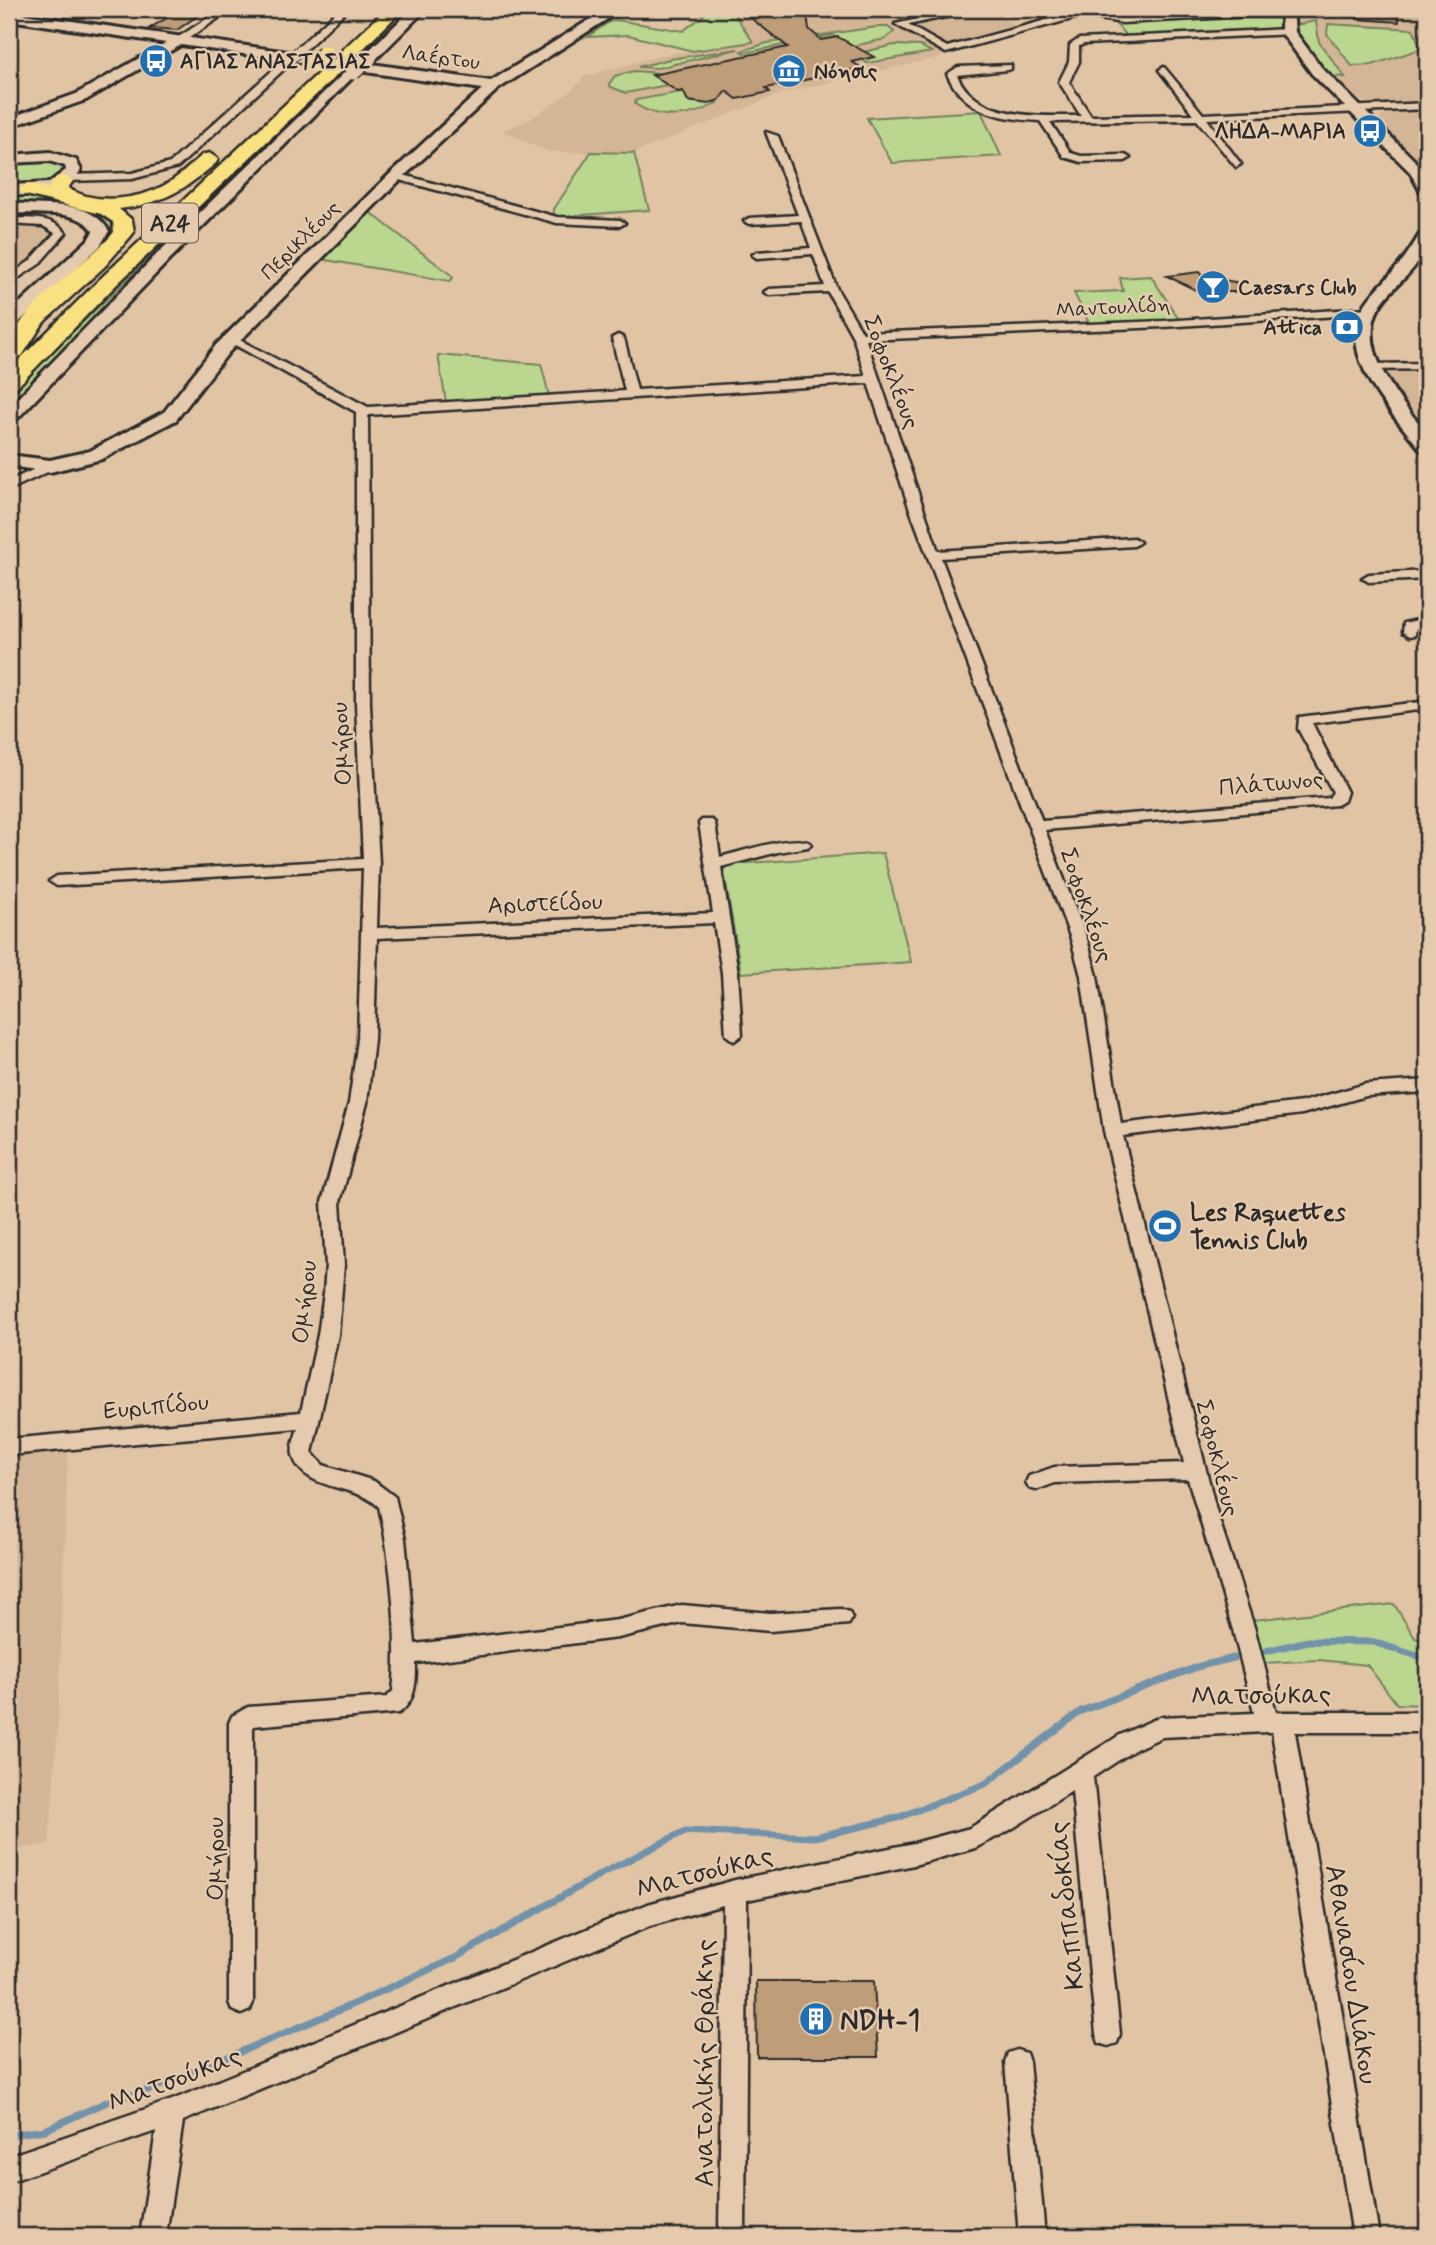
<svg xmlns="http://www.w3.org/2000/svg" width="1436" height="2245" font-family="Mynerve,sans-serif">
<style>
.built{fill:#d4b595}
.green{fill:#bbd78f;stroke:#73815d;stroke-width:2}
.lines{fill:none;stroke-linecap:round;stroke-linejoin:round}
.stream{stroke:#7292aa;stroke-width:7}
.building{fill:#bf9d78;stroke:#2b2b2b;stroke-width:2}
.street-casing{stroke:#2b2b2b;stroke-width:5}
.secondary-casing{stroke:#2b2b2b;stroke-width:6}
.highway-casing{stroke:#2b2b2b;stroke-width:5}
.street{fill:#e6caad;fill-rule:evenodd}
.secondary{fill:#e6caad;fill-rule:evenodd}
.highway{fill:#f9e181;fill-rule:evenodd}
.street-bridge-casing{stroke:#2b2b2b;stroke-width:12;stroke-linecap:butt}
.secondary-bridge-casing{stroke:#2b2b2b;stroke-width:18;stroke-linecap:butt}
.highway-bridge-casing{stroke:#2b2b2b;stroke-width:21;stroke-linecap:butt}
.street-bridge{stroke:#e6caad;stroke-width:10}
.secondary-bridge{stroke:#e6caad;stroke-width:15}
.highway-bridge{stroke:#f9e181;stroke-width:18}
.labels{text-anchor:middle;stroke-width:5;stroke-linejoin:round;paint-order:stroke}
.far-street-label{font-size:21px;fill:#2b2b2b;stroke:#e6caad}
.far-poi-label{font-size:21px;font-weight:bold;fill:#2b2b2b;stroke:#e6caad;text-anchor:start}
.shield{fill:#e6caad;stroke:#635b52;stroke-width:2}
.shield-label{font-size:23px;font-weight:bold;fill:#2b2b2b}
.street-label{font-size:24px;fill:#2b2b2b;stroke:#e6caad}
.poi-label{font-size:24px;font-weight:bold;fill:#2b2b2b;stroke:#e6caad;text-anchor:start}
.near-street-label{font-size:28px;fill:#2b2b2b;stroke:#e6caad}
.near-poi-label{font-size:28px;font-weight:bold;fill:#2b2b2b;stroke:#e6caad;text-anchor:start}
</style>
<rect width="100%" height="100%" fill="#e1c4a4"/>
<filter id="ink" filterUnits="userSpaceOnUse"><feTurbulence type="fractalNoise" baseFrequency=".0143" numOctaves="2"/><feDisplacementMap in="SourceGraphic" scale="14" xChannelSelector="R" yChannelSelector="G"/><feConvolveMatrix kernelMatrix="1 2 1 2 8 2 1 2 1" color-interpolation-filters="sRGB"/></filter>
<g filter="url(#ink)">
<g class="built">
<path d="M731,9H986L1031,32L937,58L785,92L634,153L548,152L503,131L531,119L571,91L585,76L663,55L752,42Z"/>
<path d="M1295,9H1427V102L1375,104L1361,101L1324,69L1299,37Z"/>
<path d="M1427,110V182L1379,121L1381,117L1393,112Z"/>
<path d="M9,224L44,226L54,236L29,263L9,277Z"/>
<path d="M1427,368V414L1417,415L1380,370Z"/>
<path d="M68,1447L58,1724L49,1844L9,1850V1453Z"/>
</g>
<g class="green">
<path d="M703,9H731L753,42L693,51L628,35L587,37L609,22L616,20L683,31L704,15L698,13Z"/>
<path d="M1274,16L1280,18L1279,27L1275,30L1127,37L1114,22Z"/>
<path d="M1316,21L1319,42L1345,77L1333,76C1318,63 1299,46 1296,25Z"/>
<path d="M1328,24L1413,29L1421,49L1372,65L1352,66L1327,34Z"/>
<path d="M877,27H888L894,32L885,39L854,46L832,35L744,53L741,51L767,43Z"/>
<path d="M894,45L920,46L932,52L867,63L863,60L873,57L864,52Z"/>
<path d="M738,49L658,68L638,67L670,59Z"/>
<path d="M344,68L354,69L9,412V394Z"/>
<path d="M634,71L659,73L653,75L667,85L626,93L611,87L609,84L615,76Z"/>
<path d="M692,90L686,96L688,101L717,103C691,118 661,121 635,104L636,100Z"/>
<path d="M981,111L1001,156L892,163L867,118Z"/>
<path d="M591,152L634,153L649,210L554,217V209Z"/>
<path d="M38,158L64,165L66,173L43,185L9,187V162Z"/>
<path d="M17,192L95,210L114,220L115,234L9,342V326L38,300L107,229C95,205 37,208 12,206L9,205V195Z"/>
<path d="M367,210L451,275L453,278L450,281L320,259Z"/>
<path d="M1151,276L1180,321L1090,325L1074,293L1123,291L1120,278Z"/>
<path d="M438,355L541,364L549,395L446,402Z"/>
<path d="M883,853L911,962L741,973L723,865Z"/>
<path d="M1394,1604L1415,1638L1427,1641V1705L1397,1704L1367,1665L1319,1660L1264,1663L1253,1620Z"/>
</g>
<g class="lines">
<g class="stream">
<path d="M1266,1651L1308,1641L1373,1642L1427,1659"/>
<path d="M9,2135L45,2130L109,2101L152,2089L342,2009L455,1958L601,1874L685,1831L815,1837L897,1818L985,1784L1081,1711L1200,1666L1234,1658"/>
</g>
</g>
<g class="building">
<path d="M182,9H207L177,30L150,28Z"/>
<path d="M1358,9H1398L1399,22L1357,19Z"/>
<path d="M807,15L809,29L821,40L838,37L874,57L852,62L862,68L766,88L770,92L737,99L726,91L719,100L708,104L688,101L683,91L678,92L652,75L788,47L748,16Z"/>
<path d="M1199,272L1203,277L1236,282V292H1200L1167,276Z"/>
<path d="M756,1981H874L878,2057H757Z"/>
</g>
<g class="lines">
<g class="street-casing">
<g id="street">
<path d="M222,9H232L183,42H177V38Z"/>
<path d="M339,9H348L302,53H296V49Z"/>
<path d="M936,9H946L955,15L908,25L947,47L1083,10L1122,17L1250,10L1288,11L1292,14L1288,17L1250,16L1122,23L1083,16L946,53L895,24L942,14Z"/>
<path d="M1288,29L1291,34L1084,44L1079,46V62L1069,82L1091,116L1193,114L1159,70L1164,67L1203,114L1427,103V109L1207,119L1241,164L1236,167L1197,120L1050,122L1071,153L1081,156L1125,155L1130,158L1125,161L1081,162L1064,157L1040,121C1002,119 964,113 947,74L958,67L1011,65V69L1008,70L957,75C976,120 1039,116 1081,116L1059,82L1069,62L1070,45L1079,39Z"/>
<path d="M285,59L293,61L178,167L132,179L69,181L64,178L69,175L132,173L170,163Z"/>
<path d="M766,132L778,136L837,289L863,333L1163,321L1369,308L1375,311L1369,314L1163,327L866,340L938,551L1134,538L1140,542L1134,546L941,558L1042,821L1329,798L1333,792L1298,729L1299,717L1427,701V709L1312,723L1347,792L1344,801L1337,805L1045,830L1087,939L1097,976L1121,1124L1302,1102L1366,1084L1427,1080V1092L1366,1096L1302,1114L1123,1136L1216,1510L1255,1630L1276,1712H1427V1732H1295L1379,2236H1353L1272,1732H1267L1162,1737L1136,1749L1093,1777L1120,2034L1117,2043L1108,2046L1099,2043L1096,2034L1072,1791L1010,1830L975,1848L914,1865L747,1900L745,2236H719L723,1905L650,1926L183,2121L166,2236H140L156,2131L9,2182V2156L172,2100L648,1904L735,1880L914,1843L970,1828L1120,1735L1160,1717L1254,1713L1233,1630L1188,1479L1055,1483L1036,1490L1029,1488L1026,1482L1029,1476L1054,1467L1184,1463L1104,1131L1081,976L1071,939L908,504L868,383L368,415L370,705L379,863L377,928L713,913L699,823L702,820H712L715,823L720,857C738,853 798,832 811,844L808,847L778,852L721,867L738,973L742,1035L734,1041L726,1035L722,973L714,923L377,938L374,1039L367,1103L340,1202L344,1265L338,1335L312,1453L323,1465L374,1481L395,1497L405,1539L415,1644L618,1620L682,1605L770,1613L841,1609L849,1612L852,1618L849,1624L770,1631L682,1623L618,1638L416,1663C416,1682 416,1701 399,1713L253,1726V2002L250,2010L241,2014L232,2010L229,2002V1723L232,1716L248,1707L387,1697L393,1691C399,1640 391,1557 379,1507C356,1483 302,1492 293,1455C291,1447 296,1435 298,1428L9,1455V1439L301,1412L318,1335L324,1293L326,1265L322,1202L349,1103L358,1039L363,868L57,886L49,881L57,876L363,859L356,705V412L226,340L236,338L368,407L625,391L612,338L618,335L624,338L637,390L866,376L853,337L828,292L769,295L764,292L769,289L825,286L813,254L757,258L752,255L757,252L811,248L801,221L749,224L744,221L749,218L798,215Z"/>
<path d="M396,173L557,217L620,220L625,223L620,226L557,223L392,178V174Z"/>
<path d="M9,218C30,219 52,215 66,233L38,265L9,284V276L30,261L55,233L43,226L9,224Z"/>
<path d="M1427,363V369L1373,370L1367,367L1373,364Z"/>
<path d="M50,462L56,466L54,469L9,490V481Z"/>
<path d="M1427,571V579L1369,582L1362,578L1369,574Z"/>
<path d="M1427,618V626L1416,628L1415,635L1410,636L1403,632L1404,623Z"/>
<path d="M1017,2050L1026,2053L1029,2062L1045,2236H1019L1005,2062L1008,2053Z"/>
</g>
</g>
<g class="secondary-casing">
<g id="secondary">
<path d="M412,9H426L374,61H364V55Z"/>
<path d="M607,9H623L498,89L401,179L228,353L176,420L102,459L50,472L9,466V455L50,460L90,451L164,412L216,345L391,173L482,89L359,71L171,258L15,421L9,422V407L159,252L348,69L181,45L86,100L9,127V118L76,94L166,43L9,20V12L491,81Z"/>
<path d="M1281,9H1293L1295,32L1322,68L1421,167L1427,177V196L1422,194L1410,172L1312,74L1281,32Z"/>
<path d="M50,152L76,160L81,170C65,194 36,196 9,195V185L49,183L66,170L65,166L49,161L9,163V155Z"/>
<path d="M9,202C43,209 88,196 109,231L100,246L15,326L9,327V313L88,240L93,231C78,206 33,217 9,212Z"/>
<path d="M1427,230C1429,275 1377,287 1373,326C1369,358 1393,390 1411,414C1416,420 1425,428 1427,435C1428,440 1427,447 1427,451L1421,450C1393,414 1336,357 1363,308C1371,293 1386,281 1397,267C1407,256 1414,244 1421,232Z"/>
</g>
</g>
<g class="highway-casing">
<g id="highway">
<path d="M386,9H403L350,62H338L335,58L338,54Z"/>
<path d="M335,62L341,63L344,67L341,71L114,287L17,387L9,389V370L100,279L329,63Z"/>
<path d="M209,153L218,159L216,163C186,189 160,205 119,209L132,220L134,232L131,236L105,266L44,322L22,356H9C9,310 86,267 114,232L113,222L101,214L22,194L19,190L22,186L29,184L48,189L56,177L63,175L73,181L68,188C94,205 137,200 163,186C178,178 190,166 202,155Z"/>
</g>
</g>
<use href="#street" class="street"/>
<use href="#secondary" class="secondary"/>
<use href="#highway" class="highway"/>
<g class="street-bridge-casing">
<path id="street-bridge" d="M288,61L299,51"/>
</g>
<g class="secondary-bridge-casing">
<path id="secondary-bridge" d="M353,72L369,58"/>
</g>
<g class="highway-bridge-casing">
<path id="highway-bridge" d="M315,64L325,55"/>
</g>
<use href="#street-bridge" class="street-bridge"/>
<use href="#secondary-bridge" class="secondary-bridge"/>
<use href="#highway-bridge" class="highway-bridge"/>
</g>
</g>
<defs>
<g id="bus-disc" transform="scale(1.75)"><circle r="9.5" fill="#1f6fb2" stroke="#e6caad"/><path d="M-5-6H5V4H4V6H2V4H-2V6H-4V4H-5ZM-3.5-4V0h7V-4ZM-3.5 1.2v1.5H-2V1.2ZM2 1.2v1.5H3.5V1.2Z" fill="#fff"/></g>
<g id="museum-disc" transform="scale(1.75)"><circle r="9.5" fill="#1f6fb2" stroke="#e6caad"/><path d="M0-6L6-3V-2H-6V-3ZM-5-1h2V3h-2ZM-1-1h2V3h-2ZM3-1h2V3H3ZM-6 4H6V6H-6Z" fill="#fff"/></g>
<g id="bar-disc" transform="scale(1.75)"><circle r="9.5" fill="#1f6fb2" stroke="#e6caad"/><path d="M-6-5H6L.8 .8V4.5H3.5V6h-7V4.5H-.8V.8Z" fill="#fff"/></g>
<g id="bank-disc" transform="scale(1.75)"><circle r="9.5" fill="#1f6fb2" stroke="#e6caad"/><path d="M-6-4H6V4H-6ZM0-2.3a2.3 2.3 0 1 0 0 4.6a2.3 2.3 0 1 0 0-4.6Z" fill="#fff"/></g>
<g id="stadium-disc" transform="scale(1.75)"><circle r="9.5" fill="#1f6fb2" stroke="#e6caad"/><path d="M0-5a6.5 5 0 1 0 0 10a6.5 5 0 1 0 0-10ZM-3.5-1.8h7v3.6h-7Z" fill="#fff"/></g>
<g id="building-disc" transform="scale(1.75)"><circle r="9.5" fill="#1f6fb2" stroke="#e6caad"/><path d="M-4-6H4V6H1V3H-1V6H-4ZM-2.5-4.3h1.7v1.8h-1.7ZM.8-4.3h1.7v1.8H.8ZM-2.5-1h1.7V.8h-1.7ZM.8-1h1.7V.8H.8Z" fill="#fff"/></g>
</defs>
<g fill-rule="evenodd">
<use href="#bus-disc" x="156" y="61"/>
<use href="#museum-disc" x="789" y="71"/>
<use href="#bus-disc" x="1370" y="131"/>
<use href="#bar-disc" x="1213" y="287"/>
<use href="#bank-disc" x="1347" y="327"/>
<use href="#stadium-disc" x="1165" y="1226"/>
<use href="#building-disc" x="816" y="2019"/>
</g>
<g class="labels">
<g class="far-street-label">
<text transform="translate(441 57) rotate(8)" y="7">Λαέρτου</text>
<text transform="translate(300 240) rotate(-45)" y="7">Περικλέους</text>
<text transform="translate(1113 307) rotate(-3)" y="7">Μαντουλίδη</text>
</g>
<g class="far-poi-label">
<text x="180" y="68">ΑΓΙΑΣ ΑΝΑΣΤΑΣΙΑΣ</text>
<text x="814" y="78">Νόησις</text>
<text x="1346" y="138" text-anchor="end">ΛΗΔΑ-ΜΑΡΙΑ</text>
<text x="1238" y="294">Caesars Club</text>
<text x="1322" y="334" text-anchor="end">Attica</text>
</g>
<rect class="shield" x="142" y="203.5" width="56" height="39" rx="5"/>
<g class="shield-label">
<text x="170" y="231">Α24</text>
</g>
<g class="street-label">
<text transform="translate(892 372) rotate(69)" y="8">Σοφοκλέους</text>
<text transform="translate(341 744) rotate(-93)" y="8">Ομήρου</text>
<text transform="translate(1271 783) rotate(-5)" y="8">Πλάτωνος</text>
<text transform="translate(545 903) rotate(-2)" y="8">Αριστείδου</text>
<text transform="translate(1087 905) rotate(71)" y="8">Σοφοκλέους</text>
<text transform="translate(304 1302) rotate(-84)" y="8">Ομήρου</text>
<text transform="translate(156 1406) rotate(-5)" y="8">Ευριπίδου</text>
<text transform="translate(1218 1458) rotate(76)" y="8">Σοφοκλέους</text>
<text transform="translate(215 1859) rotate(-90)" y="8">Ομήρου</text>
</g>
<g class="poi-label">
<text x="1190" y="1220">Les Raquettes<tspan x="1190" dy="28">Tennis Club</tspan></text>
</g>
<g class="near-street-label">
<text transform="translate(1261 1694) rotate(-1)" y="10">Ματσούκας</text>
<text transform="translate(704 1871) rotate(-15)" y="10">Ματσούκας</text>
<text transform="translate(1065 1906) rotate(-96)" y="10">Καππαδοκίας</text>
<text transform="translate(1353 1974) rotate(81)" y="10">Αθανασίου Διάκου</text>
<text transform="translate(703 2063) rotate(-90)" y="10">Ανατολικής Θράκης</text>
<text transform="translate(174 2078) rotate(-21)" y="10">Ματσούκας</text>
</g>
<g class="near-poi-label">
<text x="840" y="2029">NDH-1</text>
</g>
</g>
<rect width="1436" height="2245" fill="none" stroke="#e6caad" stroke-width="35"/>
<rect x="18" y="18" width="1401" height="2210" fill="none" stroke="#2b2b2b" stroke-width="2.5" filter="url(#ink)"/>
</svg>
